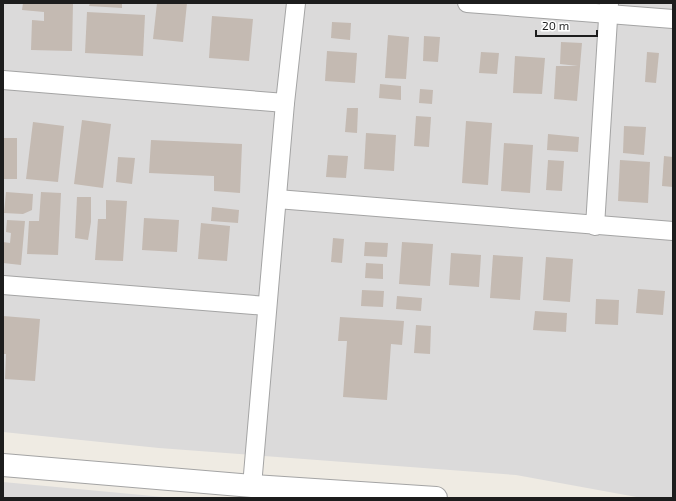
<svg xmlns="http://www.w3.org/2000/svg" width="676" height="501" font-family="'Exo 2',sans-serif">
<style>
.residential{fill:#dbdada}
.building{fill:#c4bab2}
.lines{fill:none;stroke-linecap:round;stroke-linejoin:round}
.minor-casing{stroke:#a4a4a4;stroke-width:20}
.tertiary-casing{stroke:#a4a4a4;stroke-width:24}
.minor{stroke:#fff;stroke-width:18}
.tertiary{stroke:#fff;stroke-width:22}
</style>
<rect width="100%" height="100%" fill="#efebe3"/>
<g class="residential">
<path d="M3,3H673V498H642L516,475L159,448L3,432Z"/>
<path d="M3,482L174,498H3Z"/>
</g>
<g class="building">
<path d="M23,3H73L72,51L31,50L32,20L44,21V12L22,10Z"/>
<path d="M90,3H122V8L89,6Z"/>
<path d="M157,3H187L183,42L153,39Z"/>
<path d="M87,12L145,15L143,56L85,53Z"/>
<path d="M212,16L253,19L249,61L209,58Z"/>
<path d="M332,22L351,23L350,40L331,38Z"/>
<path d="M388,35L409,37L406,79L385,78Z"/>
<path d="M424,36L440,37L438,62L423,61Z"/>
<path d="M561,42L582,43L577,101L554,99L556,66H578L560,64Z"/>
<path d="M327,51L357,53L355,83L325,81Z"/>
<path d="M481,52L499,53L497,74L479,73Z"/>
<path d="M647,52L659,53L656,83L645,82Z"/>
<path d="M515,56L545,58L542,94L513,93Z"/>
<path d="M380,84L401,86V100L379,98Z"/>
<path d="M420,89L433,90L432,104L419,103Z"/>
<path d="M347,108H358L357,133L345,132Z"/>
<path d="M416,116L431,117L429,147L414,146Z"/>
<path d="M82,120L111,124L103,188L74,184Z"/>
<path d="M466,121L492,123L488,185L462,183Z"/>
<path d="M33,122L64,126L58,182L26,179Z"/>
<path d="M624,126L646,127L644,155L623,153Z"/>
<path d="M366,133L396,135L394,171L364,169Z"/>
<path d="M548,134L579,137L578,152L547,150Z"/>
<rect x="4" y="138" width="13" height="41"/>
<path d="M151,140L242,144L240,193L214,191V176L149,173Z"/>
<path d="M504,143L533,145L530,193L501,191Z"/>
<path d="M328,155L348,156L346,178L326,177Z"/>
<path d="M664,156L673,157V187L662,186Z"/>
<path d="M118,157L135,158L132,184L116,182Z"/>
<path d="M548,160L564,161L562,191L546,190Z"/>
<path d="M620,160L650,162L648,203L618,201Z"/>
<path d="M6,192L33,194L32,210L23,214L4,213Z"/>
<path d="M41,192L61,193L58,255L27,254L29,221H39Z"/>
<path d="M77,197H91V222L88,240L75,238Z"/>
<path d="M106,200L127,201L123,261L95,260L98,219H106Z"/>
<path d="M212,207L239,210L238,223L211,221Z"/>
<path d="M144,218L179,220L177,252L142,250Z"/>
<path d="M7,220L25,221L21,265L3,263V242L10,243L11,233L6,232Z"/>
<path d="M201,223L230,226L227,261L198,259Z"/>
<path d="M333,238L344,239L342,263L331,262Z"/>
<path d="M365,242L388,243L387,257L364,256Z"/>
<path d="M402,242L433,244L430,286L399,284Z"/>
<path d="M451,253L481,255L479,287L449,285Z"/>
<path d="M493,255L523,257L520,300L490,298Z"/>
<path d="M546,257L573,259L570,302L543,300Z"/>
<path d="M366,263L383,264V279L365,278Z"/>
<path d="M638,289L665,291L663,315L636,313Z"/>
<path d="M362,290L384,291L383,307L361,306Z"/>
<path d="M397,296L422,298L421,311L396,309Z"/>
<path d="M596,299L619,300L618,325L595,324Z"/>
<path d="M535,311L567,313L566,332L533,330Z"/>
<path d="M3,316L40,319L35,381L5,379L6,354H3Z"/>
<path d="M340,317L404,321L402,345L391,344L387,400L343,397L347,341H338Z"/>
<path d="M416,325L431,326L430,354L414,353Z"/>
</g>
<g class="lines">
<g class="minor-casing">
<g id="minor">
<path d="M467,3L673,19"/>
<path d="M3,80L285,103"/>
<path d="M277,199L673,231"/>
<path d="M595,226L609,3"/>
<path d="M3,285L267,306"/>
<path d="M252,486L285,103L296,3"/>
</g>
</g>
<g class="tertiary-casing">
<path id="tertiary" d="M3,465L252,486L436,498"/>
</g>
<use href="#minor" class="minor"/>
<use href="#tertiary" class="tertiary"/>
</g>
<rect width="676" height="501" fill="none" stroke="#1d1d1d" stroke-width="8"/>
<path d="M536 30v6h61v-6" fill="none" stroke="#1d1d1d" stroke-width="2"/>
<text x="542" y="30" font-size="12" fill="#1d1d1d" stroke="#ffffff" stroke-width="3" paint-order="stroke">20 m</text>
</svg>
